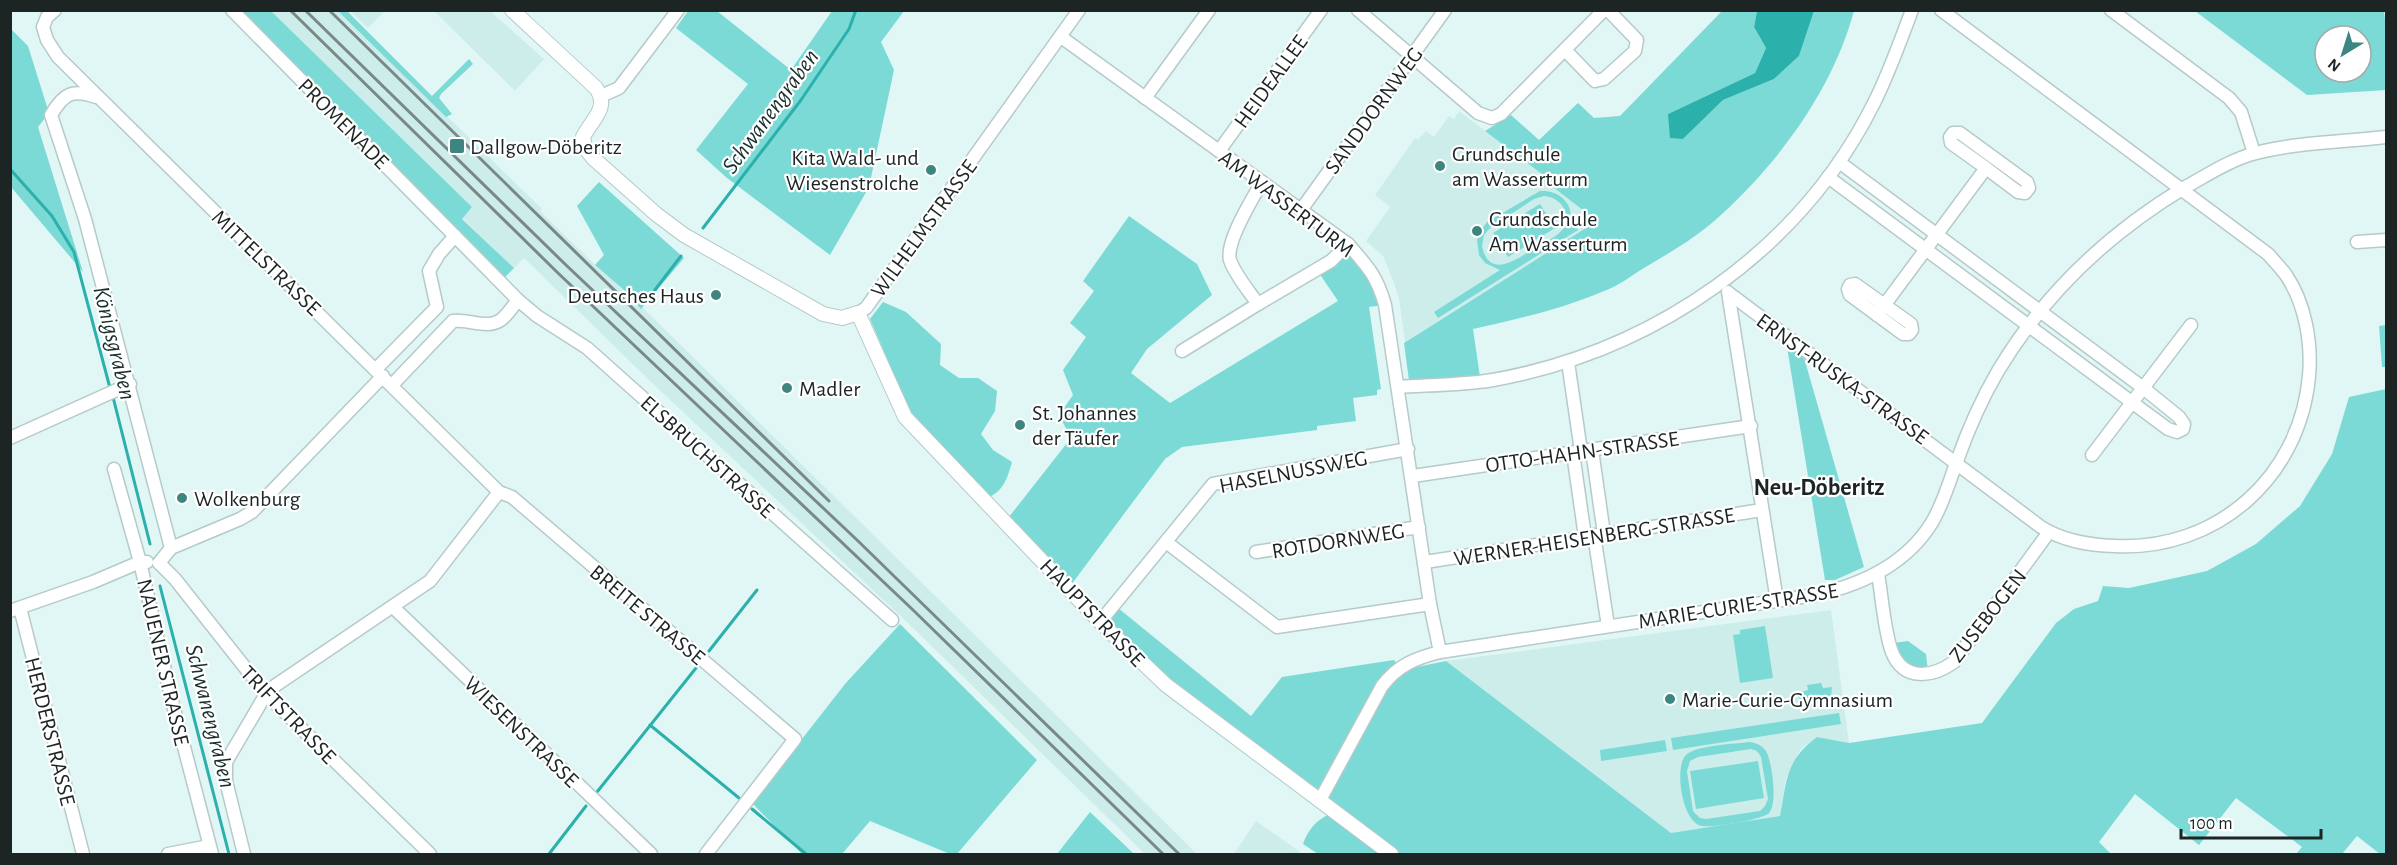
<svg xmlns="http://www.w3.org/2000/svg" width="2397" height="865" font-family="'Alegreya Sans',sans-serif">
<style>
.built{fill:#cdedeb}
.green{fill:#7bdad6;fill-rule:evenodd}
.water{fill:#2bb0ac}
.lines{fill:none;stroke-linecap:round;stroke-linejoin:round}
.stream{stroke:#2bb0ac;stroke-width:3}
.minor-casing{stroke:#b5cac9;stroke-width:15}
.tertiary-casing{stroke:#b5cac9;stroke-width:16}
.minor{stroke:#fff;stroke-width:12}
.tertiary{stroke:#fff;stroke-width:14}
.rail{stroke:#798987;stroke-width:3}
.poi-dot{fill:#3d8581;stroke:#fff;stroke-width:2}
.labels{text-anchor:middle;stroke-width:4.5;stroke-linejoin:round;paint-order:stroke}
.street-label{font-size:22px;fill:#1c2524;stroke:#fff}
.poi-label{font-size:22px;fill:#1c2524;stroke:#fff;text-anchor:start}
.water-label{font-size:24px;font-style:italic;fill:#192f2e;stroke:#fff}
.neighbourhood-label{font-size:24px;font-weight:bold;fill:#1c2524;stroke:#fff}
</style>
<rect width="100%" height="100%" fill="#e0f7f5"/>
<g class="built">
<path d="M271,11H338L355,26L542,209L540,211L595,265L635,300L1197,854H1145L909,624L649,380L524,258L514,268L462,218L472,207Z"/>
<path d="M350,11H385L368,28Z"/>
<path d="M434,11H490L544,59L515,91Z"/>
<path d="M1459,111L1551,181L1549,184L1597,221L1405,342L1399,299L1394,283L1383,256L1366,241L1390,207L1375,195L1415,138L1418,140L1426,131L1434,137L1449,116L1454,119Z"/>
<path d="M1831,610L1849,743L1817,737L1800,750L1786,779L1780,816L1671,833L1446,661Z"/>
<path d="M1256,821L1300,852L1301,854H1234Z"/>
</g>
<g class="green">
<path d="M236,11H271L472,207L462,219L514,268L503,279Z"/>
<path d="M338,11H347L432,96L469,59L473,64L441,94L439,98L452,114L446,117Z"/>
<path d="M688,11H717L791,70L832,11H904L881,42L894,70L869,187L830,255L727,178L696,150L748,84L676,28Z"/>
<path d="M1722,11H1757L1754,27L1766,48L1755,73L1668,114L1683,139L1723,100L1774,79L1799,56L1814,11H1854C1833,88 1781,160 1722,214C1699,236 1671,252 1644,268C1631,276 1618,286 1604,291C1562,309 1518,319 1473,329L1480,377L1409,381L1404,343L1597,221L1549,184L1551,181L1485,131L1511,115L1539,140L1578,103L1594,118L1620,116Z"/>
<path d="M2195,11H2384L2386,29V90L2307,95ZM2325,36H2361V72H2325Z"/>
<path d="M10,28L28,46L49,113L38,127L83,272L11,187Z"/>
<path d="M599,182L684,258L641,309L624,290L595,265L604,255L577,206Z"/>
<path d="M1540,191C1560,190 1575,204 1570,225L1574,223L1578,230L1438,318L1434,312L1500,270L1485,263L1479,255L1477,240L1481,230L1487,222ZM1544,196C1560,197 1573,213 1563,229C1557,237 1545,242 1536,247C1519,258 1489,281 1482,246L1484,235L1490,228L1534,199Z"/>
<path d="M1540,204L1555,228L1508,257L1493,233Z"/>
<path d="M1129,216L1197,264L1212,295L1147,349L1131,373L1170,403L1338,301L1317,270L1348,244L1385,305L1369,307L1381,389L1377,390V395L1353,398L1356,421L1317,426V430L1182,447L1165,459L1068,589L1005,522L1071,438L1059,415L1073,395L1063,370L1086,337L1070,323L1094,291L1083,281Z"/>
<path d="M883,302L906,312L941,344L940,365L959,378H978L997,391L995,411L981,434L993,450L1012,462C1008,476 1004,491 989,497L911,414L870,319Z"/>
<path d="M2386,325V367H2382L2379,326Z"/>
<path d="M1786,341L1803,354L1864,567L1835,580H1825Z"/>
<path d="M2386,389V854H2380L2357,836L2342,854H2296L2302,847L2236,798L2199,845L2135,794L2099,842L2111,854H1318L1303,844C1310,825 1321,816 1339,811L1328,801V795L1304,781L1167,680L1106,620L1118,608L1251,716L1282,677L1394,660L1402,670L1446,661L1671,833L1780,816C1787,780 1785,761 1817,737L1849,743L1982,723L2056,623L2074,609L2098,601L2103,586L2129,588L2207,571L2256,544L2300,506L2332,454L2349,397Z"/>
<path d="M900,624L1037,760L957,854H950L870,821L842,854H802L752,803L845,684Z"/>
<path d="M1765,626L1773,678L1740,683L1733,635L1740,634V630Z"/>
<path d="M1908,641L1926,654L1928,671C1906,668 1903,662 1894,643Z"/>
<path d="M1821,683L1823,688L1832,687L1831,696L1825,704L1813,707L1800,700L1798,693L1808,690L1807,685Z"/>
<path d="M1839,713L1841,724L1673,750L1671,738Z"/>
<path d="M1665,740L1667,751L1601,761L1600,750Z"/>
<path d="M1750,742C1756,743 1762,745 1766,751C1772,761 1778,804 1769,813C1762,820 1712,828 1702,826C1682,823 1673,765 1687,754C1699,745 1735,744 1750,742ZM1751,749L1757,751L1761,757L1768,799L1765,806L1760,811L1706,819L1700,818L1693,811L1687,771L1690,761L1698,757Z"/>
<path d="M1758,761L1764,798L1696,809L1690,771Z"/>
<path d="M1090,812L1134,854H1057Z"/>
</g>
<path class="water" d="M1757,11H1814L1799,56L1774,79L1723,100L1683,139L1670,138L1668,114L1755,73L1766,48L1754,27Z"/>
<g class="lines">
<g class="stream">
<path d="M10,169L52,216L74,252L110,388"/>
<path d="M703,228L801,100L849,29L856,10"/>
<path d="M648,299L681,256"/>
<path d="M113,397L150,544"/>
<path d="M160,586L229,854"/>
<path d="M709,651L757,590"/>
<path d="M650,725L739,798"/>
<path d="M597,792L696,668"/>
<path d="M752,809L806,854"/>
<path d="M549,854L586,806"/>
</g>
<g class="minor-casing">
<g id="minor">
<path d="M55,10L47,17L43,27L47,40L58,57L499,492L512,497L795,739L706,854"/>
<path d="M232,10L518,300L537,316L587,348L892,620"/>
<path d="M1358,10L1478,113L1492,118L1501,114L1604,10"/>
<path d="M2111,10L2229,98L2241,112L2254,153"/>
<path d="M1061,37L1348,244C1368,267 1377,276 1385,305L1430,604L1440,652"/>
<path d="M1565,50L1595,81L1604,79L1635,51L1637,40L1608,10"/>
<path d="M601,96L619,88L678,10"/>
<path d="M96,97C72,89 64,93 51,115L85,219L171,548"/>
<path d="M1145,98L1209,10"/>
<path d="M1219,151L1321,10"/>
<path d="M1828,177L2168,429L2177,432L2183,429L2184,424L2179,417L2142,387L1839,162"/>
<path d="M1262,182C1253,198 1225,242 1230,260C1235,275 1249,291 1258,304L1331,261L1348,244"/>
<path d="M1301,210L1445,10"/>
<path d="M2357,242L2386,240"/>
<path d="M1855,284L1911,324L1912,330L1909,334H1903L1850,295L1848,289L1850,285Z"/>
<path d="M1728,292L1777,601"/>
<path d="M1730,294L2041,527C2063,541 2088,545 2115,546C2217,551 2300,477 2309,376C2312,342 2305,303 2286,275C2281,268 2274,261 2268,254L1941,10"/>
<path d="M858,313L866,308L1079,10"/>
<path d="M1877,315L1986,168L2018,192L2025,193L2029,188L2027,182L1960,133H1953L1950,137L1951,143L1986,168"/>
<path d="M1182,351L1258,304"/>
<path d="M1568,362L1581,451"/>
<path d="M376,369L437,307L429,271L439,254L455,236"/>
<path d="M392,385L453,321C469,319 489,330 502,319C508,314 513,306 518,300"/>
<path d="M1398,387C1429,385 1462,385 1493,380C1654,351 1800,251 1874,103C1889,73 1900,42 1912,10"/>
<path d="M10,438L130,384"/>
<path d="M1592,450L1604,534"/>
<path d="M1573,453L1585,537"/>
<path d="M2092,455L2191,325"/>
<path d="M114,469L140,562L172,701L212,854"/>
<path d="M1413,476L1751,426"/>
<path d="M1594,535L1608,626"/>
<path d="M1166,542L1277,627L1430,604"/>
<path d="M1256,552L1419,527"/>
<path d="M1425,562L1762,510"/>
<path d="M159,563L175,579L266,694L430,854"/>
<path d="M159,563L171,548L240,519L252,512L383,376"/>
<path d="M1878,574C1882,596 1884,631 1892,652C1904,682 1933,677 1954,662L2049,532"/>
<path d="M393,607L651,854"/>
<path d="M20,608L83,854"/>
<path d="M10,611L93,582L140,562H147"/>
<path d="M1100,622L1213,484L1408,449"/>
<path d="M1320,800L1382,686C1398,665 1416,658 1440,652L1815,595C1861,585 1905,565 1931,524C1943,505 1949,482 1957,461C1968,430 1981,400 1998,371C2044,294 2110,232 2187,186C2209,174 2232,159 2256,153C2298,142 2344,142 2386,137"/>
<path d="M168,854L209,846"/>
<path d="M244,854L226,781V762L266,694L276,685L430,581L499,492"/>
</g>
</g>
<g class="tertiary-casing">
<path id="tertiary" d="M512,10L596,88C610,108 592,119 583,137L585,148L593,158L656,214L684,235L823,314L842,318L858,313L905,417L1100,622L1166,685L1391,854"/>
</g>
<use href="#minor" class="minor"/>
<use href="#tertiary" class="tertiary"/>
<g class="rail">
<path d="M290,10L559,274L912,609L1163,854"/>
<path d="M305,10L567,266L857,540L1179,854"/>
<path d="M329,10L829,501"/>
</g>
</g>
<g class="poi-dot">
<rect x="449" y="138" width="16" height="16" rx="3"/>
<circle cx="1440" cy="166" r="6"/>
<circle cx="931" cy="170" r="6"/>
<circle cx="1477" cy="231" r="6"/>
<circle cx="716" cy="295" r="6"/>
<circle cx="787" cy="388" r="6"/>
<circle cx="1020" cy="425" r="6"/>
<circle cx="182" cy="498" r="6"/>
<circle cx="1670" cy="699" r="6"/>
</g>
<g class="labels">
<g class="street-label">
<text transform="translate(1270 81) rotate(-54)" y="8">HEIDEALLEE</text>
<text transform="translate(1373 110) rotate(-54)" y="8">SANDDORNWEG</text>
<text transform="translate(344 123) rotate(45)" y="8">PROMENADE</text>
<text transform="translate(1287 203) rotate(37)" y="8">AM WASSERTURM</text>
<text transform="translate(923 228) rotate(-54)" y="8">WILHELMSTRASSE</text>
<text transform="translate(267 262) rotate(44)" y="8">MITTELSTRASSE</text>
<text transform="translate(1843 378) rotate(36)" y="8">ERNST-RUSKA-STRASSE</text>
<text transform="translate(1582 451) rotate(-8)" y="8">OTTO-HAHN-STRASSE</text>
<text transform="translate(708 456) rotate(42)" y="8">ELSBRUCHSTRASSE</text>
<text transform="translate(1293 471) rotate(-11)" y="8">HASELNUSSWEG</text>
<text transform="translate(1594 536) rotate(-9)" y="8">WERNER-HEISENBERG-STRASSE</text>
<text transform="translate(1338 540) rotate(-9)" y="8">ROTDORNWEG</text>
<text transform="translate(1738 605) rotate(-9)" y="8">MARIE-CURIE-STRASSE</text>
<text transform="translate(1093 612) rotate(46)" y="8">HAUPTSTRASSE</text>
<text transform="translate(648 614) rotate(40)" y="8">BREITE STRASSE</text>
<text transform="translate(1987 615) rotate(-52)" y="8">ZUSEBOGEN</text>
<text transform="translate(164 662) rotate(77)" y="8">NAUENER STRASSE</text>
<text transform="translate(289 714) rotate(46)" y="8">TRIFTSTRASSE</text>
<text transform="translate(51 731) rotate(76)" y="8">HERDERSTRASSE</text>
<text transform="translate(522 731) rotate(44)" y="8">WIESENSTRASSE</text>
</g>
<g class="poi-label">
<text x="470" y="154">Dallgow-Döberitz</text>
<text x="1452" y="161">Grundschule<tspan x="1452" dy="25">am Wasserturm</tspan></text>
<text x="919" y="165" text-anchor="end">Kita Wald- und<tspan x="919" dy="25">Wiesenstrolche</tspan></text>
<text x="1489" y="226">Grundschule<tspan x="1489" dy="25">Am Wasserturm</tspan></text>
<text x="704" y="303" text-anchor="end">Deutsches Haus</text>
<text x="799" y="396">Madler</text>
<text x="1032" y="420">St. Johannes<tspan x="1032" dy="25">der Täufer</tspan></text>
<text x="194" y="506">Wolkenburg</text>
<text x="1682" y="707">Marie-Curie-Gymnasium</text>
</g>
<g class="water-label">
<text transform="translate(770 111) rotate(-54)" y="8">Schwanengraben</text>
<text transform="translate(115 343) rotate(76)" y="8">Königsgraben</text>
<text transform="translate(211 716) rotate(76)" y="8">Schwanengraben</text>
</g>
<g class="neighbourhood-label">
<text x="1819" y="495">Neu-Döberitz</text>
</g>
</g>
<rect width="2397" height="865" fill="none" stroke="#1c2524" stroke-width="24"/>
<g transform="translate(2343 54) rotate(218)"><circle r="28" fill="#ffffff" stroke="#a4a8a7" stroke-width="1.5"/>
<path d="M0-4.5L10 22L0 15L-10 22Z" fill="#3d8581"/>
<text y="-9" font-size="16" font-weight="bold" text-anchor="middle" fill="#1c2524">N</text>
</g>
<path d="M2181 829v9h140v-9" fill="none" stroke="#1c2524" stroke-width="3"/>
<text x="2190" y="829" font-size="18" fill="#1c2524" stroke="#ffffff" stroke-width="4.5" paint-order="stroke">100 m</text>
</svg>
